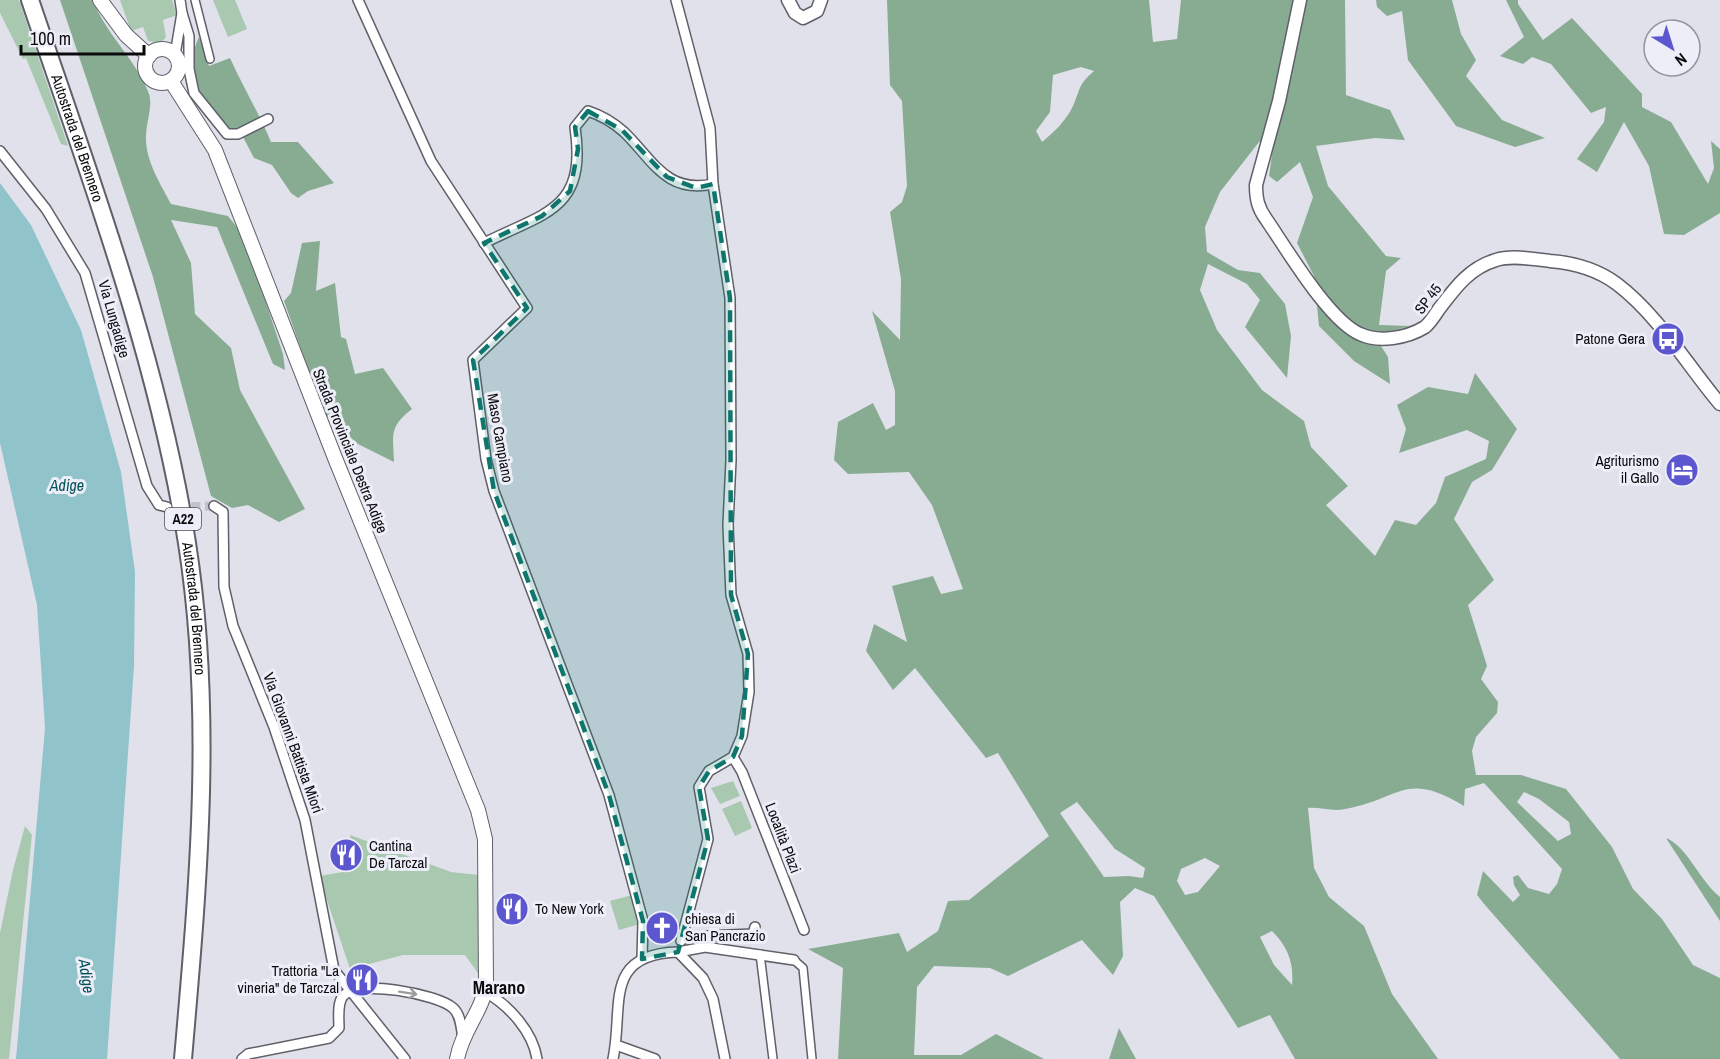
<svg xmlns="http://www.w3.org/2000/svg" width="1720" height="1059" font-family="'Archivo Narrow',sans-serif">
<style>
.green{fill:#a8c8b0}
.forest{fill:#88ac92;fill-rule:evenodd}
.water{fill:#90c4ca}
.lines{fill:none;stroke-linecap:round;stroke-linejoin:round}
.minor-tunnel{stroke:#c1c1cb;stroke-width:9;stroke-dasharray:9 4.5;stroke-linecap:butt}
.pedestrian-casing{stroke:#5f6069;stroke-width:10}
.minor-casing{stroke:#5f6069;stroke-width:12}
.tertiary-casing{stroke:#5f6069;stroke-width:15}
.secondary-casing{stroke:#5f6069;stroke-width:16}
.motorway-casing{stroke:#5f6069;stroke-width:20}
.pedestrian{stroke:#fff;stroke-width:7}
.minor{stroke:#fff;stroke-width:9}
.tertiary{stroke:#fff;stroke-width:12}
.secondary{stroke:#fff;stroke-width:14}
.motorway{stroke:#fff;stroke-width:16}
.oneway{stroke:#9d9d9f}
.marked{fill:#0f766e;fill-opacity:0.2;stroke:#0f766e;stroke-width:4.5;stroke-dasharray:12 8;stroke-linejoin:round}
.labels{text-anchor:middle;stroke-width:6;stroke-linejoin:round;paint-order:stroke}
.shield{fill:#eeeef9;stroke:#4f4f54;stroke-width:1.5}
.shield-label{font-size:14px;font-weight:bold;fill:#0b0b0e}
.street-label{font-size:15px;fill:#0b0b0e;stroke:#eeeef9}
.poi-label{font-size:15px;fill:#0b0b0e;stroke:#eeeef9;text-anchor:end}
.water-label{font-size:16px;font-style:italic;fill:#005158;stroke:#eeeef9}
.quarter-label{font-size:18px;font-weight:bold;fill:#0b0b0e;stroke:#eeeef9}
</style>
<rect width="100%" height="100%" fill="#e1e1ec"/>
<g class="green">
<path d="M0,0H19L68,146L61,144L26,58L23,59L0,13Z"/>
<path d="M120,0H172L177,15L163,20L166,37L161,43L148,41L143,27L131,31Z"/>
<path d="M213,0H235L247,29L228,37Z"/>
<path d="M733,781L740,796L720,804L711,788Z"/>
<path d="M741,801L752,828L735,836L722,809Z"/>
<path d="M25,826L32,835L9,1059H0V933L13,870Z"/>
<path d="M350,835L451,872L479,875L480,976L465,955H403L350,969L319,876L355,870Z"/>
<path d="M632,895L640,924L619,930L610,901Z"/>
</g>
<g class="forest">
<path d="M60,0H93C106,35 136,59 149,94C153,106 146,123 146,136C145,160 160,183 171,204L228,216L244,236L283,354L285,370L273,364L217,227L171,220L191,263L195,314L231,348L240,390L305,509L279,522L248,505L232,508L211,496L153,277Z"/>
<path d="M887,0H1149L1153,42L1177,39L1181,0H1345L1346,95L1390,110L1405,140L1375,138L1316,146L1328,186L1386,256L1401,258L1386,271L1379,325L1411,326L1374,335L1388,357L1390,384L1354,361L1319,326L1314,276L1297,243L1313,197L1300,162L1277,182L1269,176L1275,134L1259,142L1220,192L1205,227L1207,252L1238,270L1260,273L1285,304L1291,336L1287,378L1245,327L1260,300L1247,284L1208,264L1200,290L1217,330L1262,390L1304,421L1311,447L1348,486L1326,505L1375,556L1395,520L1416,525L1436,503L1445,477L1486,459L1489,441L1467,430L1399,453L1406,429L1397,405L1428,387L1468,394L1475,373L1517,429L1492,470L1472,482L1454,519L1494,580L1468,605L1487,666L1481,679L1498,702L1497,713L1476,737L1472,751L1476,775H1521L1566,789L1612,847L1633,889L1662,919L1693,965L1720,978V1059H1620L1485,905L1477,895L1483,871L1513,902L1520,895L1514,885L1513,877L1518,875L1528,888L1549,894L1557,884L1562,869L1484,783L1465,789L1464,806C1405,770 1401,799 1345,809C1333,812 1320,807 1308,808L1314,868L1329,897L1364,926L1392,994L1438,1059H1295L1270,1015L1238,1028L1154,896L1135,888L1120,902L1123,956L1113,975L1082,940L1008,976L990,968L934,966L917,987L914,1055H961L996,1034L1044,1059H838L843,968L808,949L899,933L907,952L938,931L948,901L969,900L1049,836L998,753L986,758L915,668L893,690L866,651L874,624L907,642L892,586L933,576L941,594L963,589L932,505L909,472L848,474L834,460L838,422L873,403L886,430L895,425V391L872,311L900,340L901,279L890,212L902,202L907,186L902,101L890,85ZM1081,67L1094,71C1077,86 1081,88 1073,106C1066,121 1054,132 1042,142L1036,131L1050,112L1053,75ZM1524,792L1539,799L1569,822L1571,834L1558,841L1517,802ZM1077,802L1115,849L1145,868L1143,878L1129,876L1104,877L1060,813ZM1205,858L1220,866L1198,892L1185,895L1177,881L1181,869ZM1272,931C1288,947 1294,963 1292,985L1274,965L1260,937Z"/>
<path d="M1376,0H1452L1461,34L1476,60L1466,76L1502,120L1545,138L1515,147L1456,126L1408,60L1402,11L1387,16L1377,7Z"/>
<path d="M1506,0H1518V4L1543,40L1572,18L1642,94V107L1671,122L1708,184L1714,168L1711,141L1720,149V213L1684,235L1664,234L1649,166L1624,122L1597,172L1577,159L1604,122L1606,107L1591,113L1551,64L1532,57L1523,64L1500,56L1524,37Z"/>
<path d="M199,37L209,66L230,58C243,87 259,113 271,142H298L334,183L308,191L298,198L291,193L272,165L254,158L243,137L224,136C207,109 182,69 199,37Z"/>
<path d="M320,241L316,291L335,283L341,337L346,339L355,374L383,368L412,409C389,427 393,434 394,462L358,444L324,414L284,301L291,293L302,243Z"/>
<path d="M1666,838C1687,846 1699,880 1720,897V921Z"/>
<path d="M1119,1028L1136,1059H1109Z"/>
</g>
<path class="water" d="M0,183L31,225L81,330L121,472L135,572L134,666L107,1059H16L45,728L37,605L0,443Z"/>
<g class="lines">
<path class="minor-tunnel" d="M178,507L214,506"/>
<g class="pedestrian-casing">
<g id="pedestrian">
<path d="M195,0L210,59"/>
<path d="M760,954L773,1059"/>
<path d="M794,960L803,968L812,1059"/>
</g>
</g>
<g class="minor-casing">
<g id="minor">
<path d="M358,0L431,161L527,308L473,360L486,459L494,491L609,795L643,921L642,959"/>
<path d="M676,0L710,128L713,184L730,298L731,460L728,525L731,595L748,654L749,692L742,736L733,757L709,771L699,787L708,839L682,937"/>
<path d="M182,13L189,36V69L194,93L227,134H238L268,119"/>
<path d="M175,55L182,13L180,0"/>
<path d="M0,151L46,209L85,273L147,486L159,505L167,507"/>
<path d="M484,243C546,212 587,210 575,127L588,111C600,115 614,123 624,132C653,160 666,194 713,184"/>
<path d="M214,506L223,512L224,587L233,626L274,727L305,820L334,970L405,1059"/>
<path d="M733,757L742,772L804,930"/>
<path d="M681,941L682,937L753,934L755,927"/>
<path d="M678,952L705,947L794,960"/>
<path d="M485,992C509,1005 533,1032 537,1059"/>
<path d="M616,1045L655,1059"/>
<path d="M242,1059L248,1054L329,1038L339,1028C339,1019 337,1003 343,996C358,979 437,994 453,1008C461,1015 461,1028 463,1038"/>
<path d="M613,1059C624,1007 602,954 678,952L703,978L713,999L725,1059"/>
</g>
</g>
<g class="tertiary-casing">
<g id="tertiary">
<path d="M788,0L795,13L803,18L817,11L821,0"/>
<path d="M1300,0L1279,101L1256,185C1256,199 1258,208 1266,219C1286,248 1329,321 1360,334C1379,343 1407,338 1425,327C1430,323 1435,315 1439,309C1455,288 1469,268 1496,260C1511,255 1535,259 1550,261C1575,263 1597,269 1617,284C1659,316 1687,365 1720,404"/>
</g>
</g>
<g class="secondary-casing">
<g id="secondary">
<path d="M100,0L126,35L149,56"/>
<circle cx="162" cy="66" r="17"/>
<path d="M171,81L215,150L335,458L478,810L485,839L486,985C483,1010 462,1031 457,1059"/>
</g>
</g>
<g class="motorway-casing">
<g id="motorway">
<path id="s1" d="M30,0C90,177 158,359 187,543C214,715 198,887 183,1059"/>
</g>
</g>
<use href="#pedestrian" class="pedestrian"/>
<use href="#minor" class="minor"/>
<use href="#tertiary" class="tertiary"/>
<use href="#secondary" class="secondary"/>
<use href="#motorway" class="motorway"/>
</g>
<defs><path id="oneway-shaft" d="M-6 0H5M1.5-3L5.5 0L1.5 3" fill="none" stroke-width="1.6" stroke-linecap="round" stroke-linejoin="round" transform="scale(1.5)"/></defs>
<use class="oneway" href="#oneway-shaft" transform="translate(408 993) rotate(9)"/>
<path class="marked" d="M588,111L622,130L667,177L696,188L713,184L730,298L731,595L748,654L742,736L733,757L709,771L699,787L708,839L678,952L642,959L643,921L609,795L494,491L473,360L527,308L484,243L542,216L570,191L578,149L575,127Z"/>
<defs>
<g id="bus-disc" transform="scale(1.725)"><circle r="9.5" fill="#5c57cf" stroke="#eeeef9"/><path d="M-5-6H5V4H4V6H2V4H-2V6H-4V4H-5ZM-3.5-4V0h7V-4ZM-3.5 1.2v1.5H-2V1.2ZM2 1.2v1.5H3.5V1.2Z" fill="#fff"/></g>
<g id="hotel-disc" transform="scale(1.725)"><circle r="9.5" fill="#5c57cf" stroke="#eeeef9"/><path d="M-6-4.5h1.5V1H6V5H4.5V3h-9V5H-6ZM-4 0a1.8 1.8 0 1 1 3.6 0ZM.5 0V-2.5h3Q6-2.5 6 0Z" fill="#fff"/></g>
<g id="restaurant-disc" transform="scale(1.725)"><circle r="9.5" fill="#5c57cf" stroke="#eeeef9"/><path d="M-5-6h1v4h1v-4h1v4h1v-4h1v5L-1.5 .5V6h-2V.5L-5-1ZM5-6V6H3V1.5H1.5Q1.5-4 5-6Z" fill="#fff"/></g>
<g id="church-disc" transform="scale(1.725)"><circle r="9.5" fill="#5c57cf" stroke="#eeeef9"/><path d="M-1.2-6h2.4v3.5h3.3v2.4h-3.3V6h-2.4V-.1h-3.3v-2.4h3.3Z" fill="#fff"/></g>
</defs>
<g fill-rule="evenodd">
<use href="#bus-disc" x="1668" y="339"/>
<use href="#hotel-disc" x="1682" y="470"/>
<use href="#restaurant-disc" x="346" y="855"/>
<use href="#restaurant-disc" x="512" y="909"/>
<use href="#church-disc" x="662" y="928"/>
<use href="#restaurant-disc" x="362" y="980"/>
</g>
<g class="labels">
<rect class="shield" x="165" y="508" width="36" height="22" rx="4.5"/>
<g class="shield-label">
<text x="183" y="524">A22</text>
</g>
<g class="street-label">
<text dy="5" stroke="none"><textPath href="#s1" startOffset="146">Autostrada del Brennero</textPath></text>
<text transform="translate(1428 299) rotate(-53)" y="5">SP 45</text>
<text transform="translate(114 319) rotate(74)" y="5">Via Lungadige</text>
<text transform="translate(500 438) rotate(80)" y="5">Maso Campiano</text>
<text transform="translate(350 451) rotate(68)" y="5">Strada Provinciale Destra Adige</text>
<text dy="5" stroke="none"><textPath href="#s1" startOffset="632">Autostrada del Brennero</textPath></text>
<text transform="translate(293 743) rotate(70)" y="5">Via Giovanni Battista Miori</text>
<text transform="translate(783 838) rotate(69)" y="5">Località Plazi</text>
</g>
<g class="poi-label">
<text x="1645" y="344">Patone Gera</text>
<text x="1659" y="466">Agriturismo<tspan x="1659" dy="17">il Gallo</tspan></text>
<text x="369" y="851" text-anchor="start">Cantina<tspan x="369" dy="17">De Tarczal</tspan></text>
<text x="535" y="914" text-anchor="start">To New York</text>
<text x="685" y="924" text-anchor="start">chiesa di<tspan x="685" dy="17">San Pancrazio</tspan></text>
<text x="339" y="976">Trattoria "La<tspan x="339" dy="17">vineria" de Tarczal</tspan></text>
</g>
<g class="water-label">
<text x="67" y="491">Adige</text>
<text transform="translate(87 976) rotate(81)" y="6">Adige</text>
</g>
<g class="quarter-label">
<text x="499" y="994">Marano</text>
</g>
</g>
<g transform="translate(1672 48) rotate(142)"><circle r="28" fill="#eeeef9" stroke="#93939b" stroke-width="1.5"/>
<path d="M0-4.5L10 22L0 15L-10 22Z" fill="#5c57cf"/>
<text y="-9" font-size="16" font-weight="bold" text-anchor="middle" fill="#0b0b0e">N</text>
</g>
<path d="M21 45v9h123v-9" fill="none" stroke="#0b0b0e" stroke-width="3"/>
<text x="30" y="45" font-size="18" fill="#0b0b0e" stroke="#eeeef9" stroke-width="4.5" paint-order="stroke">100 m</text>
</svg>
